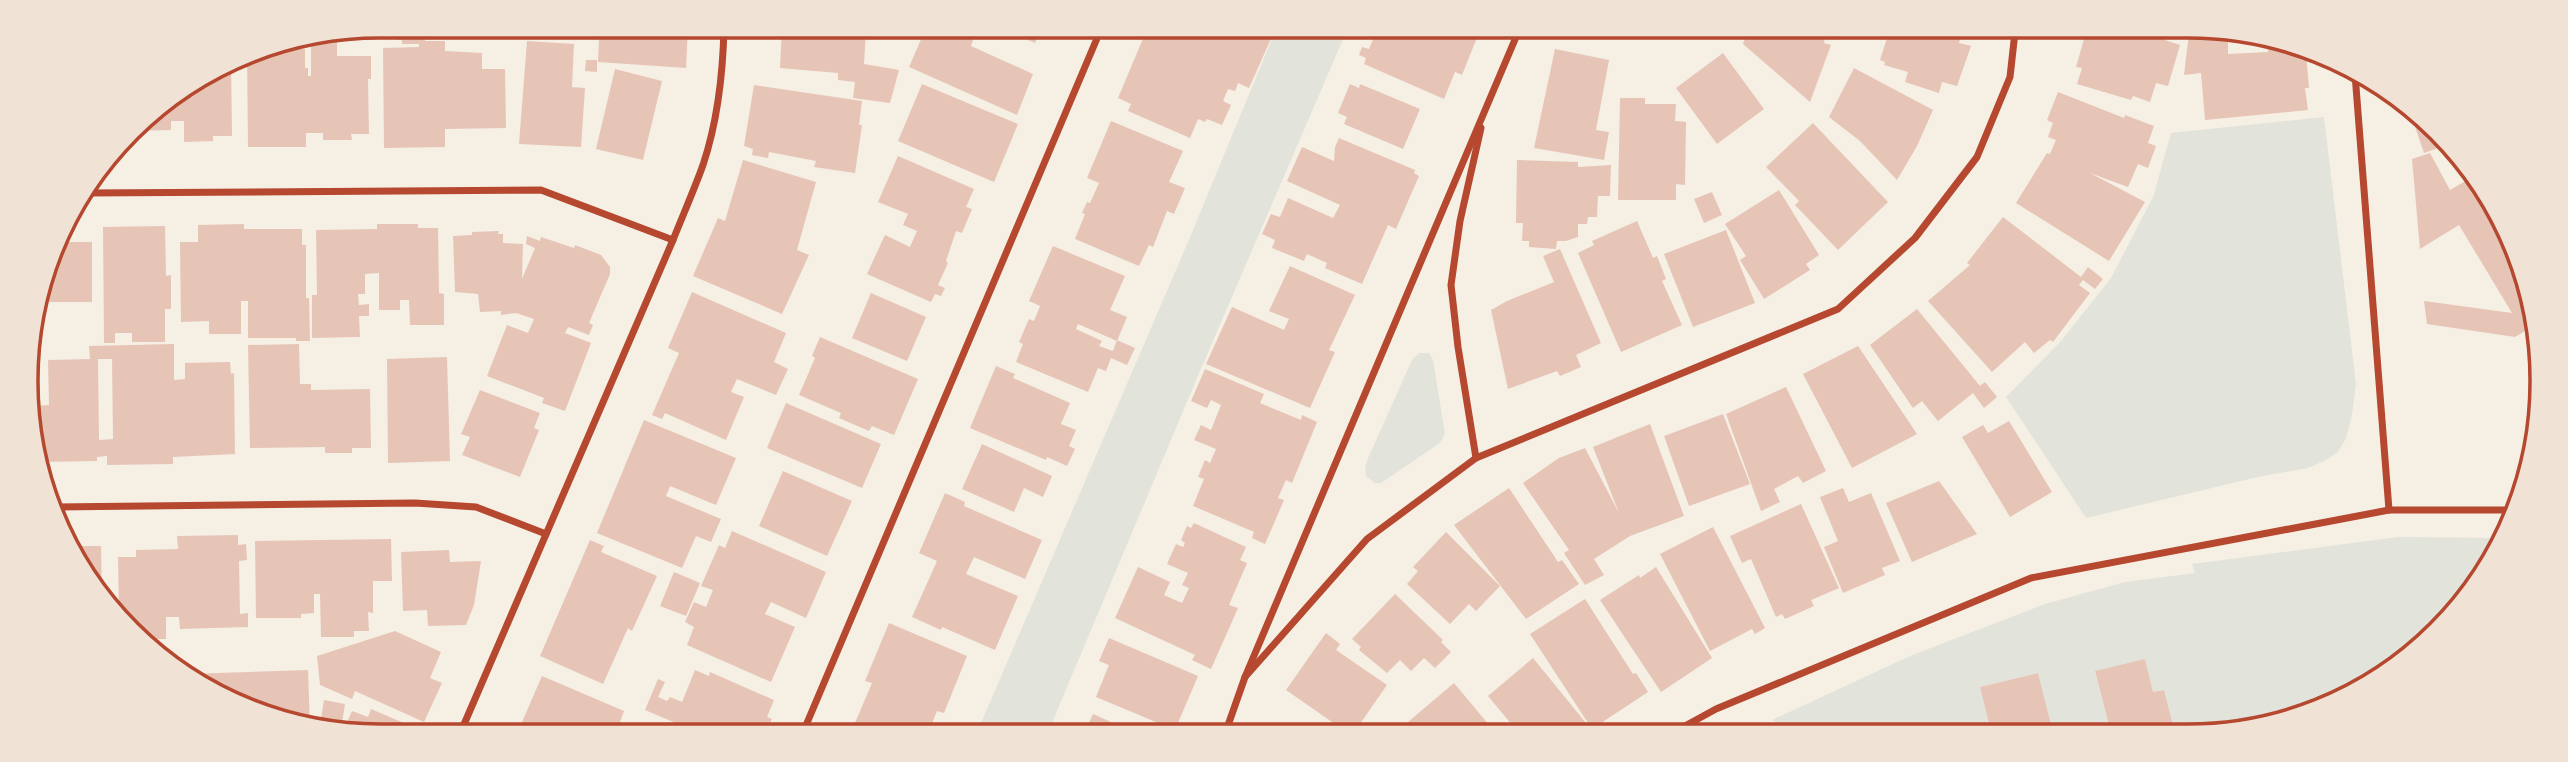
<svg xmlns="http://www.w3.org/2000/svg" width="2568" height="762" font-family="Literata,serif">
<style>
.green{fill:#e2e4dc}
.building{fill:#e6c5b7;fill-rule:evenodd}
.lines{fill:none;stroke-linecap:round;stroke-linejoin:round}
.minor{stroke:#b5482f;stroke-width:7}
.rim{fill:none;stroke:#b5482f;stroke-width:3.5}
</style>
<rect width="100%" height="100%" fill="#f6efe4"/>
<g class="green">
<path d="M1276,29L1347,30L1197,378L1049,730H978L1188,242Z"/>
<path d="M2324,117L2356,384L2352,415L2346,438L2338,452L2326,460L2308,468L2258,477L2086,518L2006,397L2061,341L2111,278L2153,197L2171,133Z"/>
<path d="M1419,353H1429L1433,360L1445,434L1440,443L1381,483H1375L1366,476L1365,467L1369,456L1412,360Z"/>
<path d="M2398,537L2502,538L2494,558L2421,647L2344,699L2233,733H2175L2164,690L2153,692L2145,660L2095,672L2111,733L2053,732L2038,673L1980,687L1991,732H1795L1772,720L1910,656L2045,604L2125,582L2195,573L2192,564Z"/>
</g>
<g class="building">
<path d="M610,27H688L686,68L598,62L599,38L609,39Z"/>
<path d="M782,28L866,32L864,64L899,70L890,103L853,98L855,82L838,80V73L780,68Z"/>
<path d="M926,28L942,31L943,29L973,40L971,46L1033,74L1017,115L909,67Z"/>
<path d="M1000,28L1062,29L1058,38L1039,33L1035,43Z"/>
<path d="M1147,29H1262L1273,34L1249,88L1238,83L1235,91L1228,89L1223,101L1231,105L1222,125L1207,119L1205,122L1198,119L1190,138L1128,111L1131,104L1118,98Z"/>
<path d="M396,30H424L425,41H445V51L482,53V69H505L506,128L445,129V147L384,148L383,48L419,47V44H402V40H397Z"/>
<path d="M1377,30H1480L1462,75L1455,72L1444,99L1364,64L1366,58L1359,55L1362,47L1369,49Z"/>
<path d="M1747,31H1838L1835,40L1825,37L1824,43L1831,45L1810,102L1743,44Z"/>
<path d="M1889,32H1962L1959,43L1971,46L1957,86L1942,82L1939,93L1905,82L1908,72L1884,65L1885,62L1880,60Z"/>
<path d="M2086,32L2154,33L2153,36L2180,45L2168,86L2156,83L2150,102L2133,96L2131,100L2077,84L2082,68L2076,67Z"/>
<path d="M2189,33H2256L2306,54L2309,88H2305L2308,110L2205,120L2201,73L2184,75ZM2267,39L2268,52L2228,54V40Z"/>
<path d="M337,35V56H371V79H368L369,134H351L352,140H323V133H306V147H248L247,53L295,43V49H305V68H308V76H311V40Z"/>
<path d="M527,41L574,44L572,87L585,88L581,147L519,144Z"/>
<path d="M1555,49L1609,60L1596,130L1609,132L1604,160L1534,148Z"/>
<path d="M1723,53L1764,109L1717,144L1676,88Z"/>
<path d="M586,60H597V72L585,71Z"/>
<path d="M231,62L232,136H213V141L184,142V121H171V130L135,131L147,115Z"/>
<path d="M1854,68L1933,110L1917,146L1897,180L1860,141L1829,117Z"/>
<path d="M615,69L662,81L643,160L596,149Z"/>
<path d="M922,84L1018,124L994,182L898,141Z"/>
<path d="M1350,84L1359,88L1360,84L1420,109L1403,149L1344,124L1347,117L1338,113Z"/>
<path d="M754,85L862,101L859,125H862L855,173L814,167L816,161L769,152L768,158L752,155L753,149L744,146Z"/>
<path d="M2058,92L2124,118L2125,115L2154,126L2148,143L2156,146L2148,168L2138,164L2128,187L2090,173L2145,202L2109,261L2016,203L2047,153L2050,154L2056,140L2048,137L2053,123L2047,120Z"/>
<path d="M1620,98H1645V104H1676L1675,121L1686,122L1685,185L1676,184V200H1618Z"/>
<path d="M2410,112L2444,146L2424,153Z"/>
<path d="M1111,121L1183,151L1169,182L1185,188L1174,214L1167,211L1153,247L1149,245L1139,266L1075,239L1085,214L1082,213L1087,202L1090,203L1099,183L1087,178Z"/>
<path d="M1813,123L1888,202L1838,250L1795,205L1799,201L1766,167Z"/>
<path d="M1339,138L1415,170L1414,173L1419,176L1396,229L1388,225L1362,284L1325,268L1327,263L1307,254L1304,261L1272,248L1275,240L1262,234L1271,214L1280,217L1288,198L1333,218L1340,205L1287,181L1302,147L1334,161L1335,147Z"/>
<path d="M2430,153L2450,190L2474,176L2482,184L2535,311V325L2515,337L2427,324L2424,301L2512,313L2459,225L2420,249L2412,159Z"/>
<path d="M898,156L974,189L966,207L972,209L962,233L956,231L946,261L948,263L938,285L945,288L941,296L935,294L931,302L867,274L885,235L910,247L917,231L903,225L908,214L878,202Z"/>
<path d="M743,160L816,182L797,250L809,255L782,314L693,276L718,218L725,221Z"/>
<path d="M1517,160L1578,162V167L1611,165L1610,196H1598L1597,217H1588L1587,224H1578V237L1566,241H1557L1556,249L1529,247V241H1522L1523,223H1516Z"/>
<path d="M1779,190L1819,255L1806,264L1810,270L1764,299L1740,260L1746,256L1725,224Z"/>
<path d="M1712,192L1722,215L1704,223L1694,199Z"/>
<path d="M2003,217L2081,277L2088,267L2103,279L2095,289L2083,280L2079,285L2090,293L2053,342L2050,340L2034,353L2025,342L1992,372L1928,301L1970,265L1967,263Z"/>
<path d="M1637,221L1653,258L1657,256L1666,279L1662,281L1682,325L1621,352L1578,253L1594,245L1592,241Z"/>
<path d="M244,224V229H302V245H306V298H309L310,341H296V338H248V301H241V334H209V321L181,322L180,242H198V225Z"/>
<path d="M377,224H418V228H438L439,293L444,294V325H410L409,300H400V310H379V273L365,274V294H358L359,305L369,304V316H359L360,337L312,338V295H317L316,230L377,229Z"/>
<path d="M165,226L166,276L171,275V309H165V342H132V333H115V343H104L103,227Z"/>
<path d="M1726,230L1755,303L1693,327L1664,254Z"/>
<path d="M499,231L498,234H503V243L523,244L522,279L535,248L526,244L527,236L540,241L541,237L574,248L575,245L601,255L610,267V274L589,323L593,325L589,335L568,327L565,333L591,343L565,411L542,403L544,398L487,376L507,325L528,333L534,319L516,313L501,315V311L480,312L478,294L455,292L453,236L472,235V232Z"/>
<path d="M58,242H92V302H44Z"/>
<path d="M1053,246L1125,276L1110,310L1127,317L1117,341L1078,324L1076,329L1102,341L1099,346L1113,351L1117,340L1135,348L1127,365L1111,358L1106,371L1098,368L1088,392L1016,362L1023,344L1019,342L1029,319L1034,321L1040,306L1029,301Z"/>
<path d="M1560,249L1601,343L1576,355L1581,367L1560,376L1557,371L1508,389L1491,310L1507,301L1554,282L1543,256Z"/>
<path d="M1290,266L1355,295L1329,350L1335,352L1310,408L1206,364L1232,307L1284,330L1289,319L1269,311Z"/>
<path d="M692,292L786,333L774,362L788,369L776,395L737,379L731,392L744,397L726,440L665,413L662,419L652,415L679,353L668,348Z"/>
<path d="M871,293L926,317L907,361L852,338Z"/>
<path d="M1917,309L1980,386L1985,382L1997,397L1984,408L1973,393L1938,421L1922,401L1913,408L1870,345Z"/>
<path d="M820,337L918,379L894,435L872,426L869,431L839,418L841,413L799,395L815,358L812,356Z"/>
<path d="M174,344V380L185,379V363L230,362L231,374L234,373L235,454L173,457V464L107,465V456L97,457V461L37,462L32,406L49,405L48,360L90,359L89,346ZM98,359H112L113,439L99,440Z"/>
<path d="M299,344L300,384H311V390L370,389L371,448H352V453H325V447L250,448L248,345Z"/>
<path d="M1858,346L1917,434L1852,468L1803,374Z"/>
<path d="M447,357L450,461L388,463L387,359Z"/>
<path d="M996,366L1015,374L1013,378L1070,403L1061,424L1076,430L1069,446L1075,449L1067,466L1047,457L1046,460L970,428Z"/>
<path d="M1205,369L1264,394L1260,403L1301,420L1302,415L1317,422L1292,483L1286,480L1278,498L1284,500L1265,544L1252,538L1254,532L1193,506L1204,479L1198,477L1205,460L1210,463L1216,449L1194,440L1201,425L1211,430L1221,405L1211,400L1207,408L1191,401Z"/>
<path d="M1786,387L1826,471L1803,483L1798,476L1774,489L1780,502L1761,511L1726,414Z"/>
<path d="M480,390L540,413L534,428L539,430L520,477L462,455L470,437L461,434Z"/>
<path d="M786,403L881,444L862,488L767,448Z"/>
<path d="M1723,414L1750,484L1689,506L1664,436Z"/>
<path d="M644,420L736,458L716,505L670,486L666,496L721,519L711,542L696,536L682,568L597,533Z"/>
<path d="M2009,421L2052,492L2010,517L1962,437L1983,425L1988,433Z"/>
<path d="M1650,424L1684,516L1630,536L1594,559L1604,575L1585,585L1564,553L1569,550L1523,483L1559,458L1585,448L1619,513L1593,447Z"/>
<path d="M982,444L1052,476L1043,497L1024,488L1014,512L962,489Z"/>
<path d="M783,471L852,501L827,556L759,526Z"/>
<path d="M1939,481L1977,534L1912,562L1886,503Z"/>
<path d="M1509,488L1558,562L1562,560L1579,584L1526,619L1454,525Z"/>
<path d="M1843,488L1849,502L1871,493L1900,561L1882,568L1885,575L1843,593L1824,547L1838,541L1820,497Z"/>
<path d="M945,493L965,502L964,506L1042,540L1025,579L974,557L966,574L1018,596L995,650L942,627L941,630L912,617L937,561L919,553Z"/>
<path d="M1801,504L1839,588L1811,600L1814,606L1785,619L1782,614L1776,617L1751,559L1742,563L1730,536Z"/>
<path d="M1194,523L1246,547L1240,560L1247,563L1229,605L1238,608L1211,669L1192,660L1195,655L1115,618L1138,567L1170,582L1164,595L1182,603L1189,588L1182,585L1188,573L1167,564L1176,544L1183,547L1185,543L1181,540L1187,526L1191,528Z"/>
<path d="M1713,527L1765,628L1755,634L1752,629L1710,651L1660,554Z"/>
<path d="M732,531L826,572L806,618L771,602L765,614L795,627L771,682L687,645L694,627L685,622L694,602L706,607L713,590L701,586L719,545L725,548Z"/>
<path d="M1446,532L1500,586L1476,611L1469,604L1450,624L1407,584L1418,571L1413,567Z"/>
<path d="M238,535V545L246,544L247,560L239,561L240,614L248,613V627L180,629L179,617H166V639H145L119,615L118,557H136V550L178,549L177,536Z"/>
<path d="M391,539L392,581H373V613L368,612L369,631H354V637H321L320,594H314V613L301,614V618H256L255,541Z"/>
<path d="M590,540L604,546L601,552L657,576L632,631L628,628L603,684L540,656Z"/>
<path d="M74,546H101L102,599L99,597Z"/>
<path d="M449,550L450,562L481,561L474,605L466,625L428,626L427,610L403,611L401,552Z"/>
<path d="M1656,567L1712,658L1661,692L1600,600L1639,575L1640,578Z"/>
<path d="M674,572L700,583L686,616L660,606Z"/>
<path d="M1395,594L1443,640L1441,642L1451,652L1435,668L1424,658L1411,671L1400,660L1387,673L1359,650L1361,647L1352,639Z"/>
<path d="M1585,599L1633,674L1636,673L1648,692L1592,729L1530,634Z"/>
<path d="M889,623L967,656L944,713L937,711L931,726L927,724L924,730H852L872,683L865,681Z"/>
<path d="M395,631L441,652L430,678L442,683L424,722L355,691L352,699L320,685L317,656Z"/>
<path d="M1326,633L1340,644L1336,650L1387,685L1355,731H1345L1286,690Z"/>
<path d="M1109,638L1198,676L1175,730L1096,697L1109,665L1099,661Z"/>
<path d="M1533,658L1586,723L1575,731H1517L1488,696Z"/>
<path d="M2145,659L2153,692L2164,690L2175,733H2111L2095,671Z"/>
<path d="M308,670L310,728L188,678V674Z"/>
<path d="M695,670L709,676L710,672L774,700L767,717L772,719L767,730H692L645,710L658,679L665,682L658,697L667,701L670,697L682,702Z"/>
<path d="M2038,673L2053,732H1991L1980,687Z"/>
<path d="M542,676L624,711L617,730L519,729Z"/>
<path d="M1454,683L1494,731H1416L1408,722Z"/>
<path d="M324,700L345,704L342,723L321,719Z"/>
<path d="M371,709L411,726L410,729H344L352,711L368,717Z"/>
<path d="M1093,714L1131,731H1085Z"/>
</g>
<g class="lines">
<g class="minor">
<path d="M2355,74L2389,510"/>
<path d="M86,193L541,190L673,240"/>
<path d="M1476,458L1458,347L1451,285L1460,221L1481,128"/>
<path d="M55,507L415,503L476,507L546,534"/>
<path d="M1245,677L1367,539L1476,458L1838,309L1915,238L1977,157L2010,77L2015,32"/>
<path d="M462,729L673,240C683,215 694,190 703,165C718,120 723,74 724,27"/>
<path d="M804,730L1101,29"/>
<path d="M1226,731L1245,677L1519,30"/>
<path d="M1674,732L1716,709L2031,578L2389,510H2512"/>
</g>
</g>
<path d="M0 0H2568V762H0ZM380 38H2188A342 342 0 0 1 2530 380V382A342 342 0 0 1 2188 724H380A342 342 0 0 1 38 382V380A342 342 0 0 1 380 38Z" fill="#f1e2d6" fill-rule="evenodd"/>
<path class="rim" d="M380 38H2188A342 342 0 0 1 2530 380V382A342 342 0 0 1 2188 724H380A342 342 0 0 1 38 382V380A342 342 0 0 1 380 38Z"/>
</svg>
